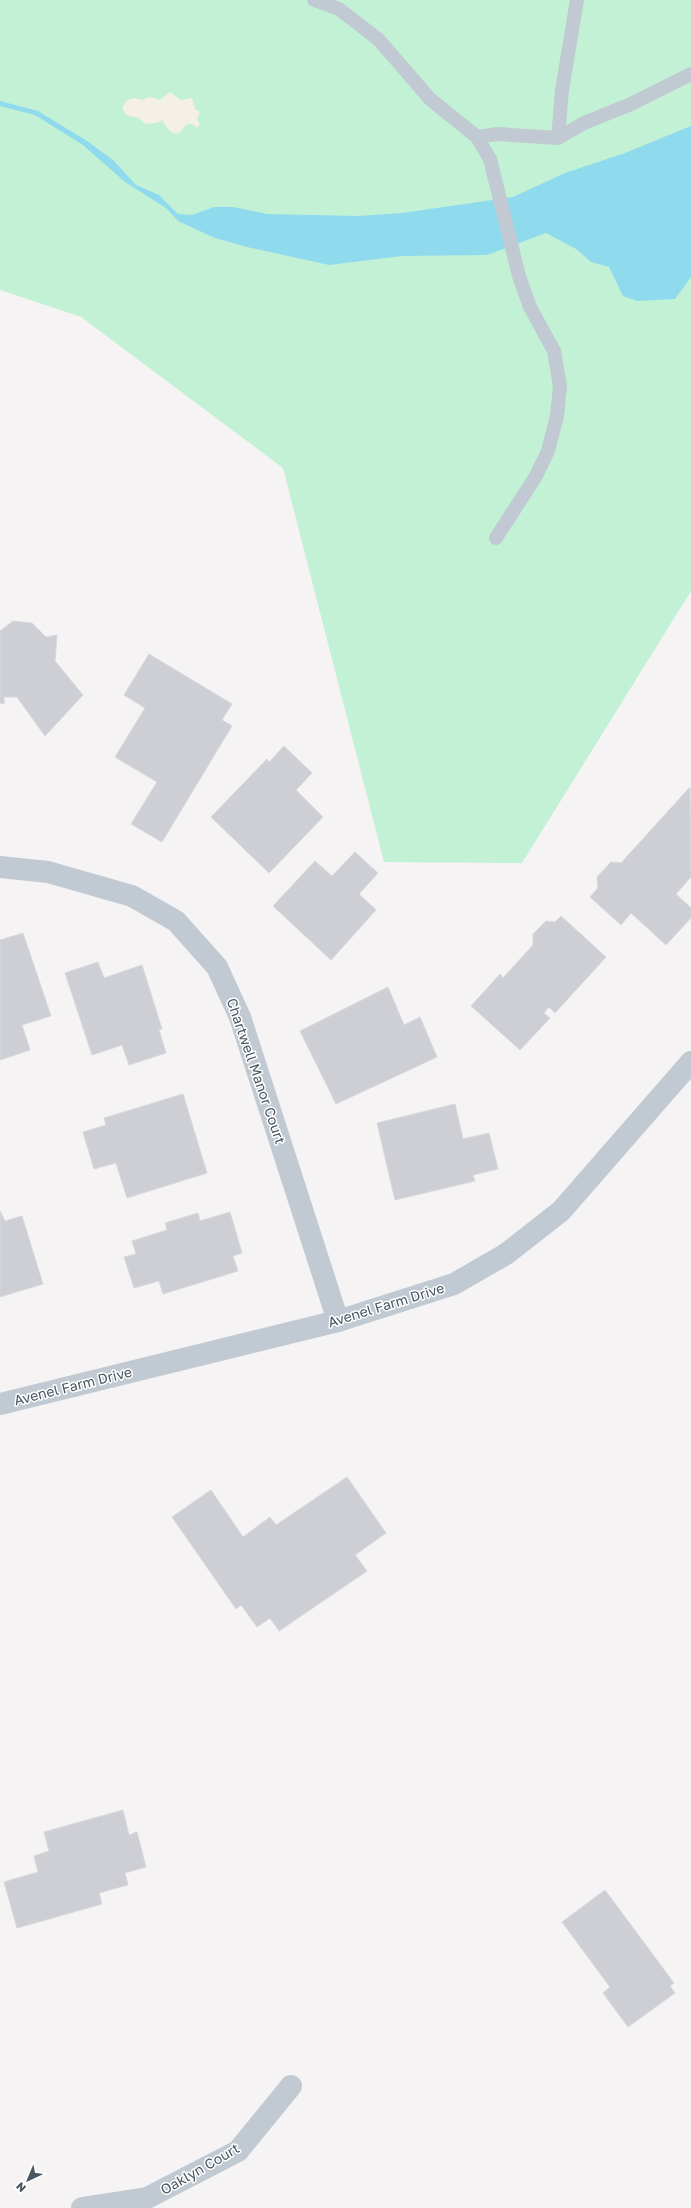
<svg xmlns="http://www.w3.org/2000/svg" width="691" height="2208" font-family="'Golos Text',sans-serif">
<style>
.green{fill:#c3f1d5}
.sand{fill:#f5f0e5}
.water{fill:#90daee}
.building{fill:#cdcfd5;stroke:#d7d9de}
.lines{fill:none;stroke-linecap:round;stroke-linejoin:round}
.service{stroke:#c1cad2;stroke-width:14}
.minor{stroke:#c1cad2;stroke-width:22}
.labels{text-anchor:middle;stroke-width:3;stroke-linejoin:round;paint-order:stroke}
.street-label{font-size:14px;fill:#4a5661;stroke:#fff}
</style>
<rect width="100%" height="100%" fill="#f5f3f3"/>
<path class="green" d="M0,0H691V591L522,863L384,862L283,468L81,317L0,290Z"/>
<path class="sand" d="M170,92L181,100L192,98L195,109L200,112L197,119L200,124L197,128L192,124H187L179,133C169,135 167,126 162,120L157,123L145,124L139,118L126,115L122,107L127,100L134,98L142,100L149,97L160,100Z"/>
<path class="water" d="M0,101L38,111L87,141L113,160L136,185L159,195L178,214L192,215L214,207H233L267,214L358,216L402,213L513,197L565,173L625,153L691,126V277L675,299L637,301L623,296L609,267L591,262L576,249L546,233L487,255L402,256L329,265L247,247L215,238L178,221L166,208L125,182L83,145L35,115L0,106Z"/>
<g class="building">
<path d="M13,621L32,623L46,637L57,635L55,661L83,695L45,736L17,697H4V704L0,703V631Z"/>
<path d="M149,654L232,704L222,720L232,726L162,842L131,824L157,782L115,757L145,708L124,695Z"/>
<path d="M284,746L312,773L296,790L323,817L269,873L211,817L267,759L269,762Z"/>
<path d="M690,787L691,877L676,894L691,908V918L666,945L631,913L621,925L590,897L598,888L597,877L611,862L621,863Z"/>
<path d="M355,852L378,873L359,894L376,910L331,960L273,906L315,861L332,876Z"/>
<path d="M561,916L606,957L555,1013L549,1007L544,1013L550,1018L520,1050L471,1006L500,974L503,978L533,945V934L546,921L555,922Z"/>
<path d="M23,933L51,1016L22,1025L30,1050L0,1060V940Z"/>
<path d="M98,962L104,978L142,965L162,1029L159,1030L166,1053L129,1065L122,1045L92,1055L65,973Z"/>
<path d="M388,987L404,1025L420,1017L437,1057L336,1104L300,1031Z"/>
<path d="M183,1094L207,1173L127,1198L116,1163L94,1169L83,1132L106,1125L104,1118Z"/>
<path d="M455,1104L463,1139L489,1133L498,1169L473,1175L475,1181L395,1200L377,1123Z"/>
<path d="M0,1211L5,1221L22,1216L43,1284L0,1297Z"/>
<path d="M230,1212L242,1253L233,1256L238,1271L163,1294L159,1281L134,1288L124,1257L136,1254L132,1241L167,1230L165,1223L198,1213L200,1221Z"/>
<path d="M347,1477L386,1533L355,1555L367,1571L279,1631L270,1618L257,1627L241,1605L236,1609L172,1517L211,1490L243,1537L270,1517L276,1525Z"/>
<path d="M123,1810L129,1835L137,1832L146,1867L125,1873L128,1885L99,1893L102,1904L17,1928L4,1882L38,1872L34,1856L49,1851L44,1832Z"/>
<path d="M605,1890L674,1983L670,1986L675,1993L628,2027L603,1993L610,1987L562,1922Z"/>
</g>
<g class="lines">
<g class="service">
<path d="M314,0L339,9L379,40L430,99L477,137L490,159L519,276L530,307L554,351L560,386L557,416L548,451L536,476L496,538"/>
<path d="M477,137L497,134L558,138L584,123L631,104L691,74"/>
<path d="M558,138L562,90L577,0"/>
</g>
<g class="minor">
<path d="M0,867L48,872L132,896L176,921L217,967L240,1017L338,1321"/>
<path d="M0,1404L338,1321L454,1284L506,1254L561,1211L691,1062"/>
<path d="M82,2208L147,2198L238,2151L291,2086"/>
</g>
</g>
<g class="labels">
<g class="street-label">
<text transform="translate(256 1071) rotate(71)" y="5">Chartwell Manor Court</text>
<text transform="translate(386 1305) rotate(-17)" y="5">Avenel Farm Drive</text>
<text transform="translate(73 1386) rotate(-14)" y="5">Avenel Farm Drive</text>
<text transform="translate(200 2169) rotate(-30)" y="5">Oaklyn Court</text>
</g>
</g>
<g transform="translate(28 2180) rotate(224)" stroke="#ffffff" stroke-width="3" paint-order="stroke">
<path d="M0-3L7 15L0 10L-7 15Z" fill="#4a5661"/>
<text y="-6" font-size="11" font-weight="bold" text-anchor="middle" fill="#4a5661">N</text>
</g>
</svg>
